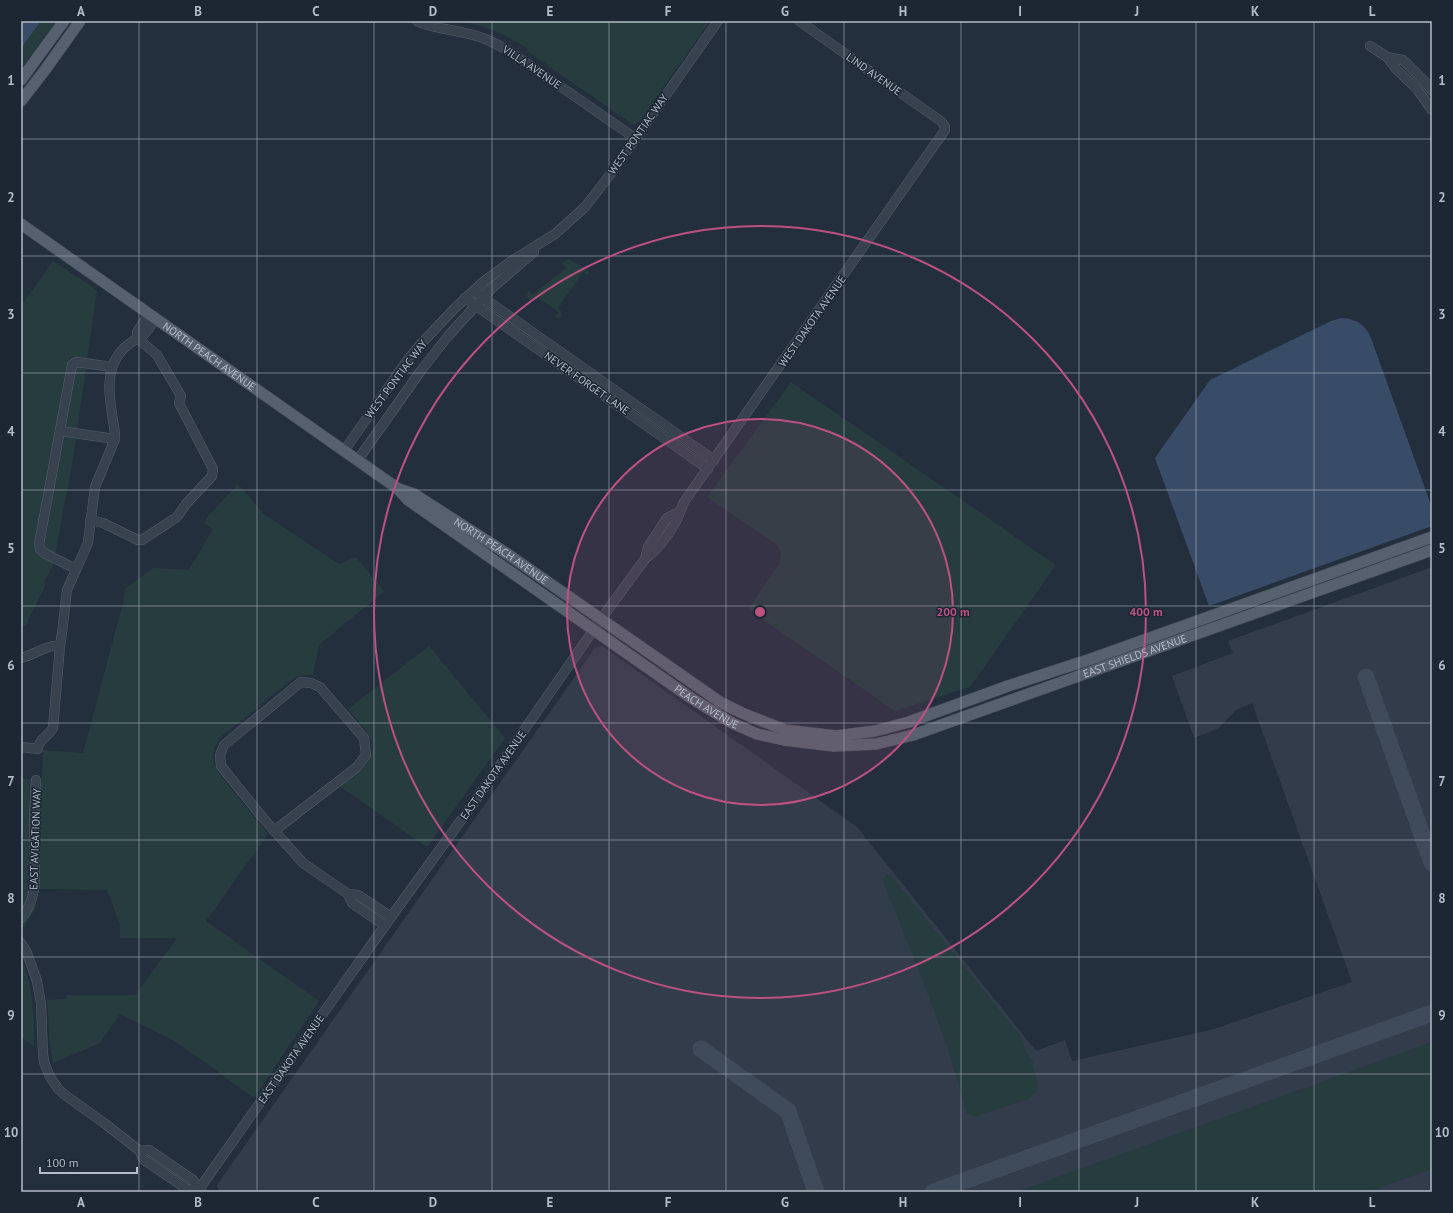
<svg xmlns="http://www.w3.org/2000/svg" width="1453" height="1213" font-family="'PT Sans',sans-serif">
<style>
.airport{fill:#323c4b}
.green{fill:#263c3f}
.water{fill:#394c67}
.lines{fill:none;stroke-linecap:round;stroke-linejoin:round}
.taxiway{stroke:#3f4a5a;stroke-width:17}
.minor-casing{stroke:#565f6c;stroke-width:10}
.major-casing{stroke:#414a57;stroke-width:12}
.minor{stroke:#38414e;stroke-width:9}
.major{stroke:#56606e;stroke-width:11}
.grid{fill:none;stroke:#b4bcc9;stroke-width:1;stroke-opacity:0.55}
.ring{fill:none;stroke:#bd5182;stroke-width:2}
.labels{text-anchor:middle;stroke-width:3;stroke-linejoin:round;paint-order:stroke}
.street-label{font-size:11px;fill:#b4bcc9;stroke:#1d2633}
.centre{fill:#bd5182;stroke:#1d2633;stroke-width:2}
.ring-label{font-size:12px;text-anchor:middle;font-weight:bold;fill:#bd5182;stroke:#1d2633;stroke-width:3;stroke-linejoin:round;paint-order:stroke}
.neatline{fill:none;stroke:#b4bcc9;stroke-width:1.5}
.grid-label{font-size:13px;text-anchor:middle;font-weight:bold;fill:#b4bcc9}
</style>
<rect width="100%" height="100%" fill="#242f3e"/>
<path class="airport" d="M1432,567V1192H219L218,1190L217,1185L595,648L602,646L857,827L1036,1051L1065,1040L1072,1061L1214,1029L1352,982L1252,703L1236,710L1219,728L1194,738L1172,676L1233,653L1228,641Z"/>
<g class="green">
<path d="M21,21H56L21,69Z"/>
<path d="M460,21H710L639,122L636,124H632L527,51L528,49C507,35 485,25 460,21Z"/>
<path d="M569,259L589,271V273L588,275L583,272L558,308L562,313L561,317L557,318L555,317L559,312L535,296L531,300L525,296V294L528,291L532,295L566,268L562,263Z"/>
<path d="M53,261L97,290L73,459L53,566L44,582L46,584L26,625H21V306Z"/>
<path d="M791,382L1056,565L970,687L895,711L748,609L780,563L781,552L776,544L707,497Z"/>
<path d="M238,484L264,514L339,564L356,557L384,591L319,645L313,675H304L294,678L223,735C212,747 211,755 217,771L268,834L206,921L319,1001L254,1098L175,1041L120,1014L100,1043L53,1063L50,1046L47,1000L67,999L66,995H135L177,938H120V925L107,890L39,889L34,911L21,931V778L42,781L43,750L83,753L123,603L125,589L153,568L189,570L213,529L204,523L209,515Z"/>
<path d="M429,646L505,738L427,847L339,786C352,776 376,763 372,743C369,731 356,719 348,709Z"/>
<path d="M888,874L892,877L1022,1038L1026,1052L1032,1060L1038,1086L1037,1091L1028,1099L976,1116L967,1114L947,1046L922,978L883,881L885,876Z"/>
<path d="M21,958C34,988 34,1015 34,1046L21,1037Z"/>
<path d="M1432,1042V1169L1367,1192H1016Z"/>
</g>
<g class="water">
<path d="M21,21H41L21,48Z"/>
<path d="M1342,318C1356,319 1366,325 1371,338L1432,508V526L1209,606L1155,458L1210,380L1331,321Z"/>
</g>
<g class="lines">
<g class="taxiway">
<path d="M1366,677L1432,863"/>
<path d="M701,1049L788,1111L816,1192"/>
<path d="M933,1192L1432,1013"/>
</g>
<g class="minor-casing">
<g id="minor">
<path d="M417,21C433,29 452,29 469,34C485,37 499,45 512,53L635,138"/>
<path d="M1370,46L1387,57L1396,69L1417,89L1432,110"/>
<path d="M1387,57L1403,60L1426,83L1432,91"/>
<path d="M478,294L714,460"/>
<path d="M465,298L708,469"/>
<path d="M60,431L115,439"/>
<path d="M344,451L406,362L418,347L455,308L483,282L510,262L555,234L585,207L612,172L718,21"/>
<path d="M357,461L420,372L448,336L491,289L534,252"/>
<path d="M90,520L103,523L138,540H142L177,517L186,504L212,476L213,469L179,403L181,396L157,355L137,338V332L149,314"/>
<path d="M645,559L648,547L667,518L679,512"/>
<path d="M76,569L44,553L40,549L39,544L72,365L76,362L112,367"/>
<path d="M21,658C35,655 46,644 60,646"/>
<path d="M21,747L38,749C39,738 48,737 53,728L60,646L62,633L67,590L88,543L95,487L115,439V433C111,405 101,371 124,348C128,345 133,341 137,338C139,337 141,337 142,336C147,332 152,324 155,318"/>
<path d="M274,831L357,767L366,755L364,738L320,687L311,683L301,682L224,745L220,755L221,766L263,818L303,863L348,894L358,895L391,917"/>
<path d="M348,894L352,903L385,926"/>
<path d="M21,918C30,908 33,897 35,883L34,818L36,780"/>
<path d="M21,943L27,953L37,981L41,1004L43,1054L44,1062L50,1077L59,1090L65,1095L104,1123L140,1151L143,1159L187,1189L199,1190"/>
<path d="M140,1151L149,1150L193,1180L199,1190L202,1192"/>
<path d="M197,1192L391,917L475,801L601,619L645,559C657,550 668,536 675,523C679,516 681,509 684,502L945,130V127L942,122L799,21"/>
</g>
</g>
<g class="major-casing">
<g id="major">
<path d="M21,80L64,21"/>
<path d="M21,101L45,70L80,21"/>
<path id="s1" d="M21,224L397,488L408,500L691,698L732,723L757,734L784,740L834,746L876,744L913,735L1432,550"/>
<path id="s2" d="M399,489L414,494L506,553L720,702L742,713L785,730L836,736L875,731L909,722L1008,686L1091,659L1432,537"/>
</g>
</g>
<use href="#minor" class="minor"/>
<use href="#major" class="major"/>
</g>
<path class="grid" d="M139,21V1192M257,21V1192M374,21V1192M492,21V1192M609,21V1192M726,21V1192M844,21V1192M961,21V1192M1079,21V1192M1196,21V1192M1314,21V1192M21,139H1432M21,256H1432M21,373H1432M21,490H1432M21,606H1432M21,723H1432M21,840H1432M21,957H1432M21,1074H1432"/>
<circle cx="760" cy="612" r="193" fill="#bd5182" fill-opacity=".12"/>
<g class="ring">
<circle cx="760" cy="612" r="193"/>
<circle cx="760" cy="612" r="386"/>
</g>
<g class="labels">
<g class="street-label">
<text transform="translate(532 67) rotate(34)" y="4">VILLA AVENUE</text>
<text transform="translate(874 74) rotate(35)" y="4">LIND AVENUE</text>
<text transform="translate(638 134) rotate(-55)" y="4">WEST PONTIAC WAY</text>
<text transform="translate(812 321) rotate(-55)" y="4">WEST DAKOTA AVENUE</text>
<text dy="4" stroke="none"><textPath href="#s1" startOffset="230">NORTH PEACH AVENUE</textPath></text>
<text transform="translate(396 379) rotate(-53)" y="4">WEST PONTIAC WAY</text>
<text transform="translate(587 383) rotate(35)" y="4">NEVER FORGET LANE</text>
<text dy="4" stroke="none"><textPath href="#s2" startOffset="120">NORTH PEACH AVENUE</textPath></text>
<text dy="4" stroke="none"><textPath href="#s1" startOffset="1290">EAST SHIELDS AVENUE</textPath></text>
<text dy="4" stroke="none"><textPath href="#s1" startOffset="839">PEACH AVENUE</textPath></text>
<text transform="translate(493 775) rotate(-55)" y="4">EAST DAKOTA AVENUE</text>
<text transform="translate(35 839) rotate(-88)" y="4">EAST AVIGATION WAY</text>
<text transform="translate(291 1059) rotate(-55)" y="4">EAST DAKOTA AVENUE</text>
</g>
</g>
<circle cx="760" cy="612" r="6" class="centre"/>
<g class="ring-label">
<text x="953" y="616">200 m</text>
<text x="1146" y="616">400 m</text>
</g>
<rect width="1453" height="1213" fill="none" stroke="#1d2633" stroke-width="44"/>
<path d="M40 1167v6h97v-6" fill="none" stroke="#b4bcc9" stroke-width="2"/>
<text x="46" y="1167" font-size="12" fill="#b4bcc9" stroke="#1d2633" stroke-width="3" paint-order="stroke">100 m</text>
<rect x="22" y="22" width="1409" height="1169" class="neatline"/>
<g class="grid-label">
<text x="81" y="16">A</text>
<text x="198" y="16">B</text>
<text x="316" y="16">C</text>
<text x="433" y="16">D</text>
<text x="550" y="16">E</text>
<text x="668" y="16">F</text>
<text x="785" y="16">G</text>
<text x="903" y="16">H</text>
<text x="1020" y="16">I</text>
<text x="1137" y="16">J</text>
<text x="1255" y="16">K</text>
<text x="1372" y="16">L</text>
<text x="11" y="85">1</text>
<text x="1442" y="85">1</text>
<text x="11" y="202">2</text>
<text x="1442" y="202">2</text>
<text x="11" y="319">3</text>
<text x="1442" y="319">3</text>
<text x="11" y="436">4</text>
<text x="1442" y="436">4</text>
<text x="11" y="553">5</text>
<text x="1442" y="553">5</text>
<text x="11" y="670">6</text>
<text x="1442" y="670">6</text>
<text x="11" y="786">7</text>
<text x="1442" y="786">7</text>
<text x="11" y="903">8</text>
<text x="1442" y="903">8</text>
<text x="11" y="1020">9</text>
<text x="1442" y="1020">9</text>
<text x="11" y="1137">10</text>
<text x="1442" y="1137">10</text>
<text x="81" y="1207">A</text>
<text x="198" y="1207">B</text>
<text x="316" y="1207">C</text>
<text x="433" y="1207">D</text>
<text x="550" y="1207">E</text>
<text x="668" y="1207">F</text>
<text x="785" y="1207">G</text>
<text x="903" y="1207">H</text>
<text x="1020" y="1207">I</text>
<text x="1137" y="1207">J</text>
<text x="1255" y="1207">K</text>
<text x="1372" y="1207">L</text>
</g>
</svg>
